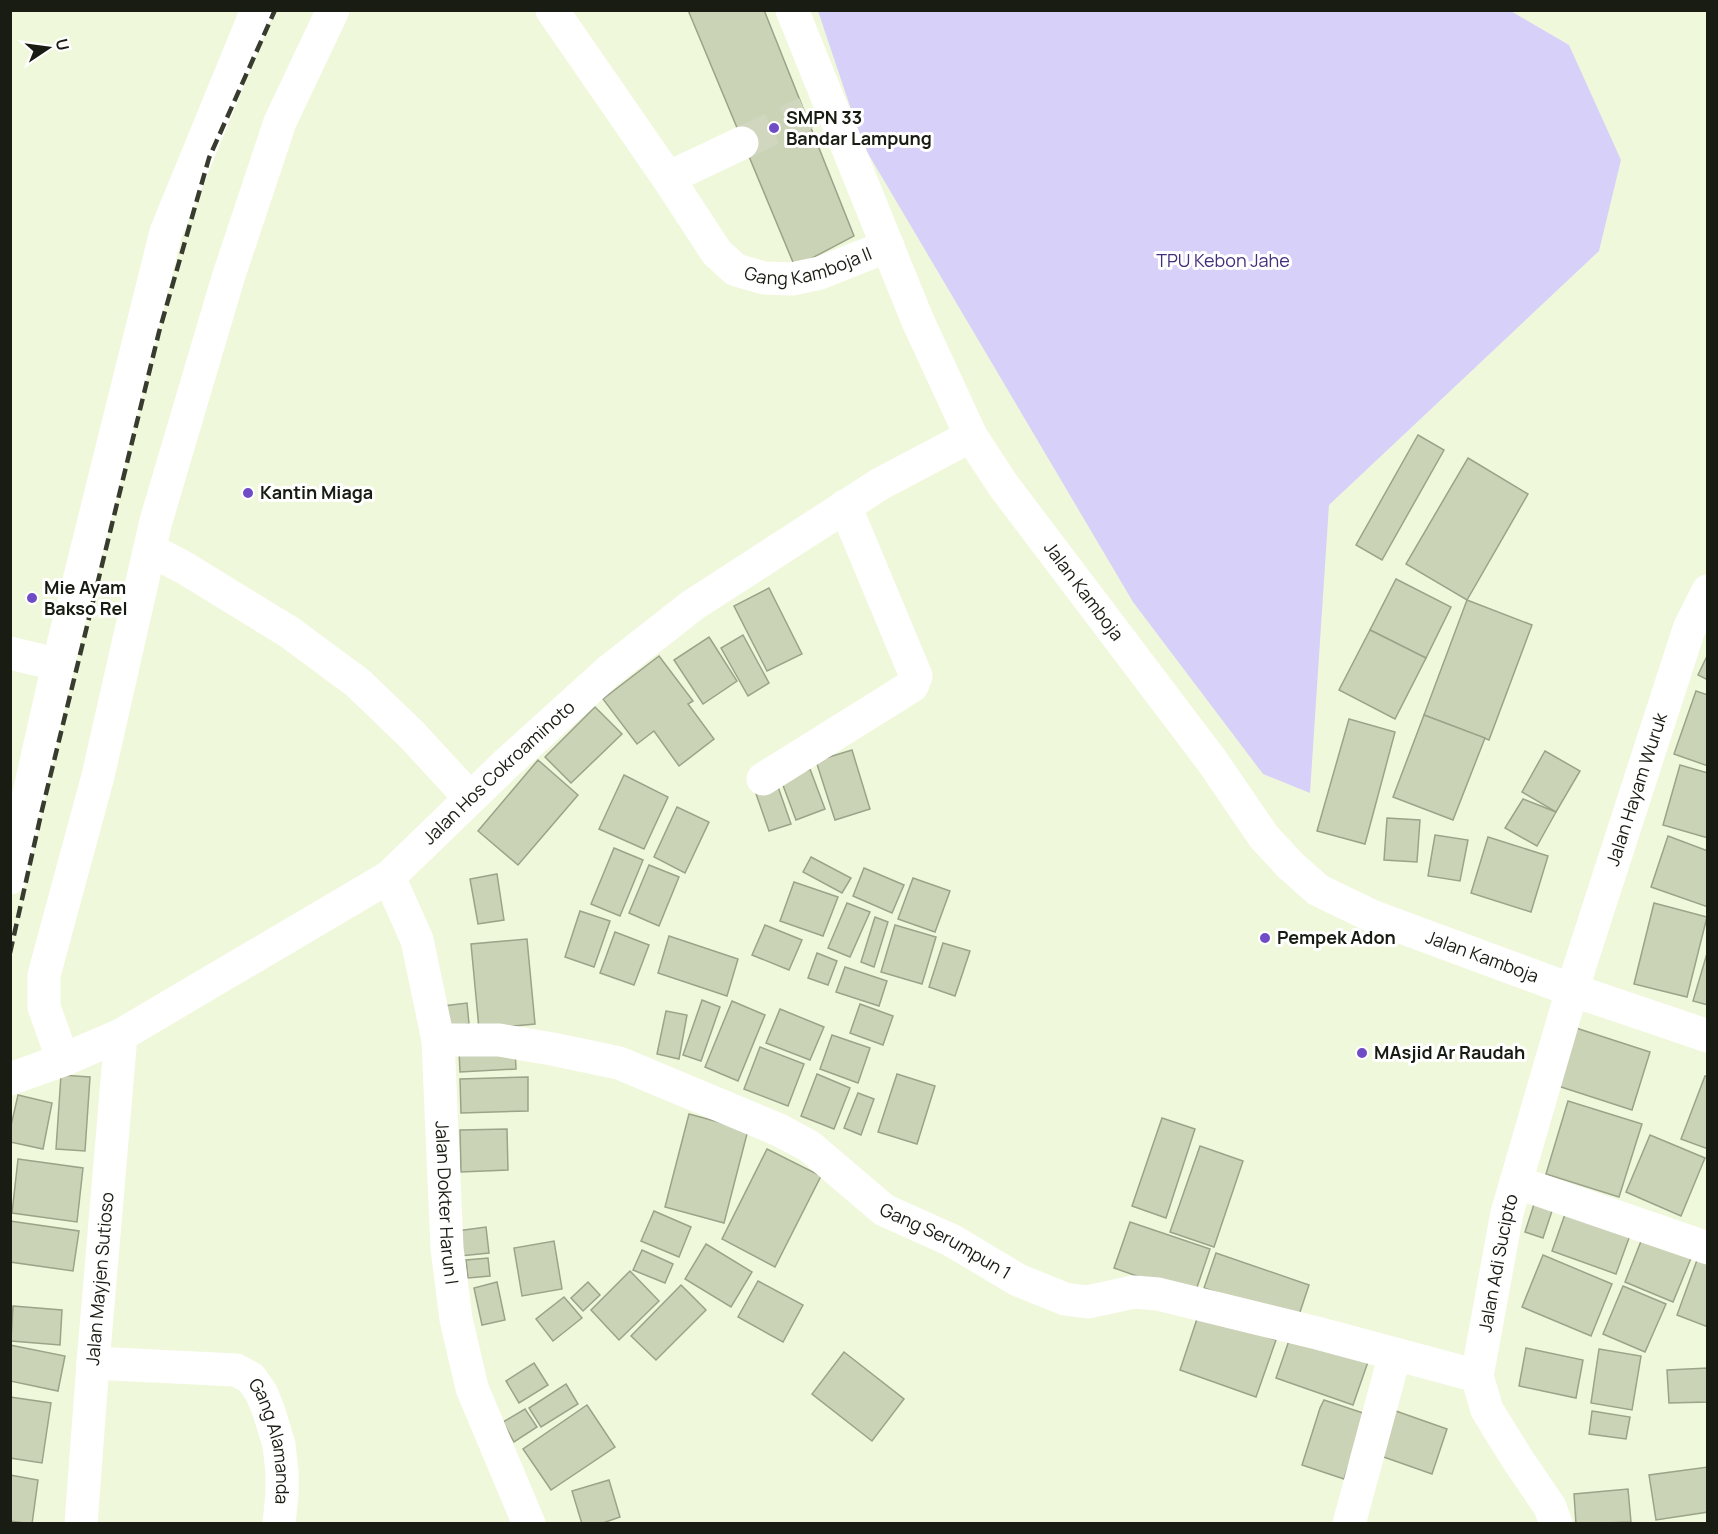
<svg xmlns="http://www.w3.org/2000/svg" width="1718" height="1534" font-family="Manrope,sans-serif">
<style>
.green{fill:#d7d1f9}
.building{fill:#cbd3b7;stroke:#9ba388;stroke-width:1.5}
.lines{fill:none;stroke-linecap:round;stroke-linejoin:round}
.minor-tunnel{stroke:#d0d7be;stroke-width:33;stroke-dasharray:33 16;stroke-linecap:butt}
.minor{stroke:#fff;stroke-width:33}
.rail{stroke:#383c2f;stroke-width:4.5;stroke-dasharray:12 6;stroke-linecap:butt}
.poi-dot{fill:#6f4cc5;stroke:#fff;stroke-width:2}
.labels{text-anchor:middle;stroke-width:6;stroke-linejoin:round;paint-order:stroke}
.poi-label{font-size:18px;font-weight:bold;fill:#191c12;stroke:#fff;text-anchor:start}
.street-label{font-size:18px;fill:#191c12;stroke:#fff}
.park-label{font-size:18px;fill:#442e7c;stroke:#fff}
</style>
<rect width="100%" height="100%" fill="#f0f8dc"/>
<path class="green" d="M1509,10L1569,45L1621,160L1599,251L1329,505L1310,793L1263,774L1133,602L863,145L818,11Z"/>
<g class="building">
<path d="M688,10H764L854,236L795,267Z"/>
<path d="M1418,435L1444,450L1382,560L1356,545Z"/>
<path d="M1468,458L1528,494L1467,600L1406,564Z"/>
<path d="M1396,579L1451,607L1426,658L1370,630Z"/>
<path d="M769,588L802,654L767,671L734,606Z"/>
<path d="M1467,600L1532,625L1489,740L1424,715Z"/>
<path d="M1370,630L1426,658L1395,719L1339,690Z"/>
<path d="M743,635L769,683L748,696L721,648Z"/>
<path d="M709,637L737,681L703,704L674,660Z"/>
<path d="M1708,654V680L1698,675Z"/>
<path d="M659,656L693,701L688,704L714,739L679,766L654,731L637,744L603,699Z"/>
<path d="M1696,691L1708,695V766L1674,754Z"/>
<path d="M595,707L622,734L571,783L545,757Z"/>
<path d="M1424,715L1485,738L1453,820L1393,797Z"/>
<path d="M1349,719L1395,732L1365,844L1317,831Z"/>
<path d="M852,750L870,809L835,820L816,761Z"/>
<path d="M1545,751L1580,771L1556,812L1522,792Z"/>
<path d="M538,760L578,795L518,865L478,831Z"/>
<path d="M1680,765L1708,773V838L1663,825Z"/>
<path d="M810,769L825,809L796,820L781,780Z"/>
<path d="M624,775L668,797L644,849L599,829Z"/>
<path d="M776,781L791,824L769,831L754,788Z"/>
<path d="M1523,799L1556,812L1537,846L1505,828Z"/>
<path d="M677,807L709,822L685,873L654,857Z"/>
<path d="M1387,818L1420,820L1417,862L1384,860Z"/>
<path d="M1435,835L1468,840L1460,881L1428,876Z"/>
<path d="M1668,836L1708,851V907L1651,887Z"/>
<path d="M1488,837L1548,856L1531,912L1471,893Z"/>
<path d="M614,848L643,860L620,916L591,904Z"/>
<path d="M811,857L851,878L842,893L803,872Z"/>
<path d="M649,865L679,877L659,926L629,913Z"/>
<path d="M864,868L904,885L892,913L853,896Z"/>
<path d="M497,874L504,920L478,924L470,879Z"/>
<path d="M913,878L950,891L935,932L898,919Z"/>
<path d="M794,882L838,897L823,936L780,921Z"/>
<path d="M847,903L870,912L850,957L828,948Z"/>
<path d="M1654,903L1707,917L1687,997L1634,984Z"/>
<path d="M580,911L610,921L594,967L565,957Z"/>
<path d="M875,917L888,922L874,967L861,962Z"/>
<path d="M765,925L802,940L789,970L752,955Z"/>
<path d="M895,925L936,937L922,984L881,972Z"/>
<path d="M615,932L649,945L634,985L600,973Z"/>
<path d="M669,936L738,959L727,996L658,973Z"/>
<path d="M527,939L535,1024L479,1029L471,944Z"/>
<path d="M943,943L970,951L955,996L929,987Z"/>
<path d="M1708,950V1005L1693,1001Z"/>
<path d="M817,953L837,961L828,985L808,978Z"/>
<path d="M845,967L887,981L879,1006L836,992Z"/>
<path d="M702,1000L720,1007L701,1061L683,1055Z"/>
<path d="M732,1001L765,1015L738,1081L705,1067Z"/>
<path d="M467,1003L469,1024L445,1028L443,1006Z"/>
<path d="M860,1004L893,1016L883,1045L850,1033Z"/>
<path d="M780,1009L824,1027L810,1060L766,1043Z"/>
<path d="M666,1011L687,1015L679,1059L657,1054Z"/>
<path d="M1576,1028L1650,1052L1632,1110L1558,1086Z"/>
<path d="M832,1035L870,1048L858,1083L820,1069Z"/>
<path d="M760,1047L804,1064L788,1106L744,1089Z"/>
<path d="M515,1049L516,1069L460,1072L459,1051Z"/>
<path d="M817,1074L850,1088L834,1129L801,1116Z"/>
<path d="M897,1074L935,1086L917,1144L878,1132Z"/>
<path d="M61,1075L90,1077L85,1151L56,1149Z"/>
<path d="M1705,1076L1708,1077V1149L1681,1139Z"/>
<path d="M528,1077V1111L461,1113L460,1079Z"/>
<path d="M858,1093L874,1099L861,1135L844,1128Z"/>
<path d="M18,1095L52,1103L43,1149L10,1142V1130Z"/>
<path d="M1568,1101L1642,1124L1619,1197L1546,1174Z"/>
<path d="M689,1114L748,1130L724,1223L665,1207Z"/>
<path d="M1162,1118L1195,1129L1166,1218L1132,1206Z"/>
<path d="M507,1129L508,1170L461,1172L460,1130Z"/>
<path d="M1650,1135L1705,1158L1681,1216L1626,1192Z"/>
<path d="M1200,1146L1243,1161L1214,1247L1170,1232Z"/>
<path d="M767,1149L821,1176L775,1267L722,1239Z"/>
<path d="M18,1159L83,1168L77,1222L12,1213Z"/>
<path d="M1537,1195L1555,1202L1543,1238L1525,1232Z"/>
<path d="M1569,1203L1633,1227L1616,1274L1552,1251Z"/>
<path d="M654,1211L691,1227L679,1257L641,1241Z"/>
<path d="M10,1221L79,1231L73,1271L10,1262Z"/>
<path d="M1130,1222L1210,1249L1194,1296L1114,1268Z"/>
<path d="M486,1227L489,1253L460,1256L457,1231Z"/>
<path d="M1645,1231L1694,1251L1673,1302L1625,1282Z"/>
<path d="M554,1241L562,1289L522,1296L514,1248Z"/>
<path d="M706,1244L752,1272L731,1307L685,1279Z"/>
<path d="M642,1250L673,1264L665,1283L633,1270Z"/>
<path d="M1700,1252L1708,1255V1327L1677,1315Z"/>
<path d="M1216,1253L1309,1285L1297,1321L1204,1288Z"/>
<path d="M1543,1255L1612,1284L1591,1336L1522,1307Z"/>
<path d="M488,1258L490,1276L468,1278L466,1260Z"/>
<path d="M630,1271L659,1301L619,1340L591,1310Z"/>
<path d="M758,1281L803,1305L783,1342L738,1317Z"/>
<path d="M497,1282L505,1320L482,1325L474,1288Z"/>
<path d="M588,1282L600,1295L583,1311L571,1298Z"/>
<path d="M681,1285L706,1310L656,1360L631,1336Z"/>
<path d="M1623,1286L1666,1304L1645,1352L1603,1334Z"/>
<path d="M564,1297L582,1318L553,1341L536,1319Z"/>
<path d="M13,1306L62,1310L60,1345L11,1341Z"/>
<path d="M1199,1313L1276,1340L1256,1397L1180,1370Z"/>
<path d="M1292,1332L1369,1359L1353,1405L1276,1378Z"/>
<path d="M10,1345L65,1356L58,1391L10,1381Z"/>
<path d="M1526,1348L1583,1360L1576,1398L1519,1386Z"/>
<path d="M1599,1349L1641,1356L1632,1410L1591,1403Z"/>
<path d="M844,1352L904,1399L872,1441L812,1394Z"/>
<path d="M534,1363L548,1385L519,1403L506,1381Z"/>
<path d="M1708,1368V1402L1669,1403L1667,1370Z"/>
<path d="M566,1384L578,1404L541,1427L529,1408Z"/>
<path d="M10,1397L51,1403L42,1463L10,1458Z"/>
<path d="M1324,1400L1366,1414L1344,1479L1302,1465L1320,1408Z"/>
<path d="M587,1405L615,1447L551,1490L523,1449Z"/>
<path d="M525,1409L537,1427L514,1442L503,1422Z"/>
<path d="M1393,1410L1447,1429L1432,1474L1378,1455Z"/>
<path d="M1592,1411L1630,1417L1626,1439L1589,1434Z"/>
<path d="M1708,1467V1512L1656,1520L1649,1475Z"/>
<path d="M10,1475L38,1480L32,1524L10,1521Z"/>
<path d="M609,1480L620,1517L600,1524H582L572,1491Z"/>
<path d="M1628,1489L1631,1522L1576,1524L1574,1494Z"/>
</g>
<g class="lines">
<path class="minor-tunnel" d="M742,143L806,113"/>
<g class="minor">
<path id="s1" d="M552,10L668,178L717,253L736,270L764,278L792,279L820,273L888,246"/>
<path id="s2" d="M792,10L917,319L971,436L1003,485L1212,761L1264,837L1290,865L1318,890L1374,917L1572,990L1708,1036"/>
<path d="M668,178L742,143"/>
<path d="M150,550L183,567L289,632L358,683L412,735L470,798"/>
<path d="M10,653L39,660"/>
<path d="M763,779L912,686L916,676L845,506"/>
<path id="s3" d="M389,877L417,940L438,1040L447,1248L456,1319L472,1388L529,1524"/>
<path d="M10,878L57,669L166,232L257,10"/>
<path id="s4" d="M438,1040H499L552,1049L619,1063L779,1130L809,1146L884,1210L951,1240L1018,1280L1065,1299L1087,1302L1134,1292L1158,1294L1317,1333L1477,1376"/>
<path d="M63,1060L44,1007V975L98,776L156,521L228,278L280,122L333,10"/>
<path id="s5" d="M10,1079L63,1060L121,1035L389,877L506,764L610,670L693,605L880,484L971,436"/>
<path d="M1516,1182L1708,1248"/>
<path id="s6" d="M93,1363L236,1370L251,1378L262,1394L269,1412L279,1445L282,1472V1494L279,1524"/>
<path id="s7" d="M81,1524L93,1363L121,1035"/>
<path d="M1349,1524L1395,1354"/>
<path id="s8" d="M1556,1524L1550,1507L1518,1460L1487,1410L1477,1376L1507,1213L1516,1182L1572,990L1689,629L1708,591"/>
</g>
<path class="rail" d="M10,953L42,810L159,332L209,158L275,10"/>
</g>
<g class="poi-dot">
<circle cx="774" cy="128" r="6"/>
<circle cx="248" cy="493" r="6"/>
<circle cx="32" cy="598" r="6"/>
<circle cx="1265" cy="938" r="6"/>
<circle cx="1362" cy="1053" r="6"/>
</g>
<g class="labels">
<g class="poi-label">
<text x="786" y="124">SMPN 33<tspan x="786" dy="21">Bandar Lampung</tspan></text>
<text x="260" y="499">Kantin Miaga</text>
<text x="44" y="594">Mie Ayam<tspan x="44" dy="21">Bakso Rel</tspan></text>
<text x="1277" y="944">Pempek Adon</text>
<text x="1374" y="1059">MAsjid Ar Raudah</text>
</g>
<g class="street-label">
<text dy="6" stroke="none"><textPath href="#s1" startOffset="394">Gang Kamboja II</textPath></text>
<text dy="6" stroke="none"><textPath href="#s2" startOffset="654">Jalan Kamboja</textPath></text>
<text dy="6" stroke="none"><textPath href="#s5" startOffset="582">Jalan Hos Cokroaminoto</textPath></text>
<text dy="6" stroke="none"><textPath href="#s8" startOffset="778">Jalan Hayam Wuruk</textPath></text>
<text dy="6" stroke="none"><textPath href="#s2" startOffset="1212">Jalan Kamboja</textPath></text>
<text dy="6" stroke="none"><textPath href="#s3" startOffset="334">Jalan Dokter Harun I</textPath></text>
<text dy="6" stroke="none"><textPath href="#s4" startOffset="558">Gang Serumpun 1</textPath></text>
<text dy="6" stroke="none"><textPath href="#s8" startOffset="284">Jalan Adi Sucipto</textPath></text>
<text dy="6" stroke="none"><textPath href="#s7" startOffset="246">Jalan Mayjen Sutioso</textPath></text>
<text dy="6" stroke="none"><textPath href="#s6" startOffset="228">Gang Alamanda</textPath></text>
</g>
<g class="park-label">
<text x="1223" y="267">TPU Kebon Jahe</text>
</g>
</g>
<rect width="1718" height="1534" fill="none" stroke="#191c12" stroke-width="24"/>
<g transform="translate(48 48) rotate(77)" stroke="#ffffff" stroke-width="4.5" paint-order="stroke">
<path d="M0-4.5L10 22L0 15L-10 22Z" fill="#191c12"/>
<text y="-9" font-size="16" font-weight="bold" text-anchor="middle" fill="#191c12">U</text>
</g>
</svg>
